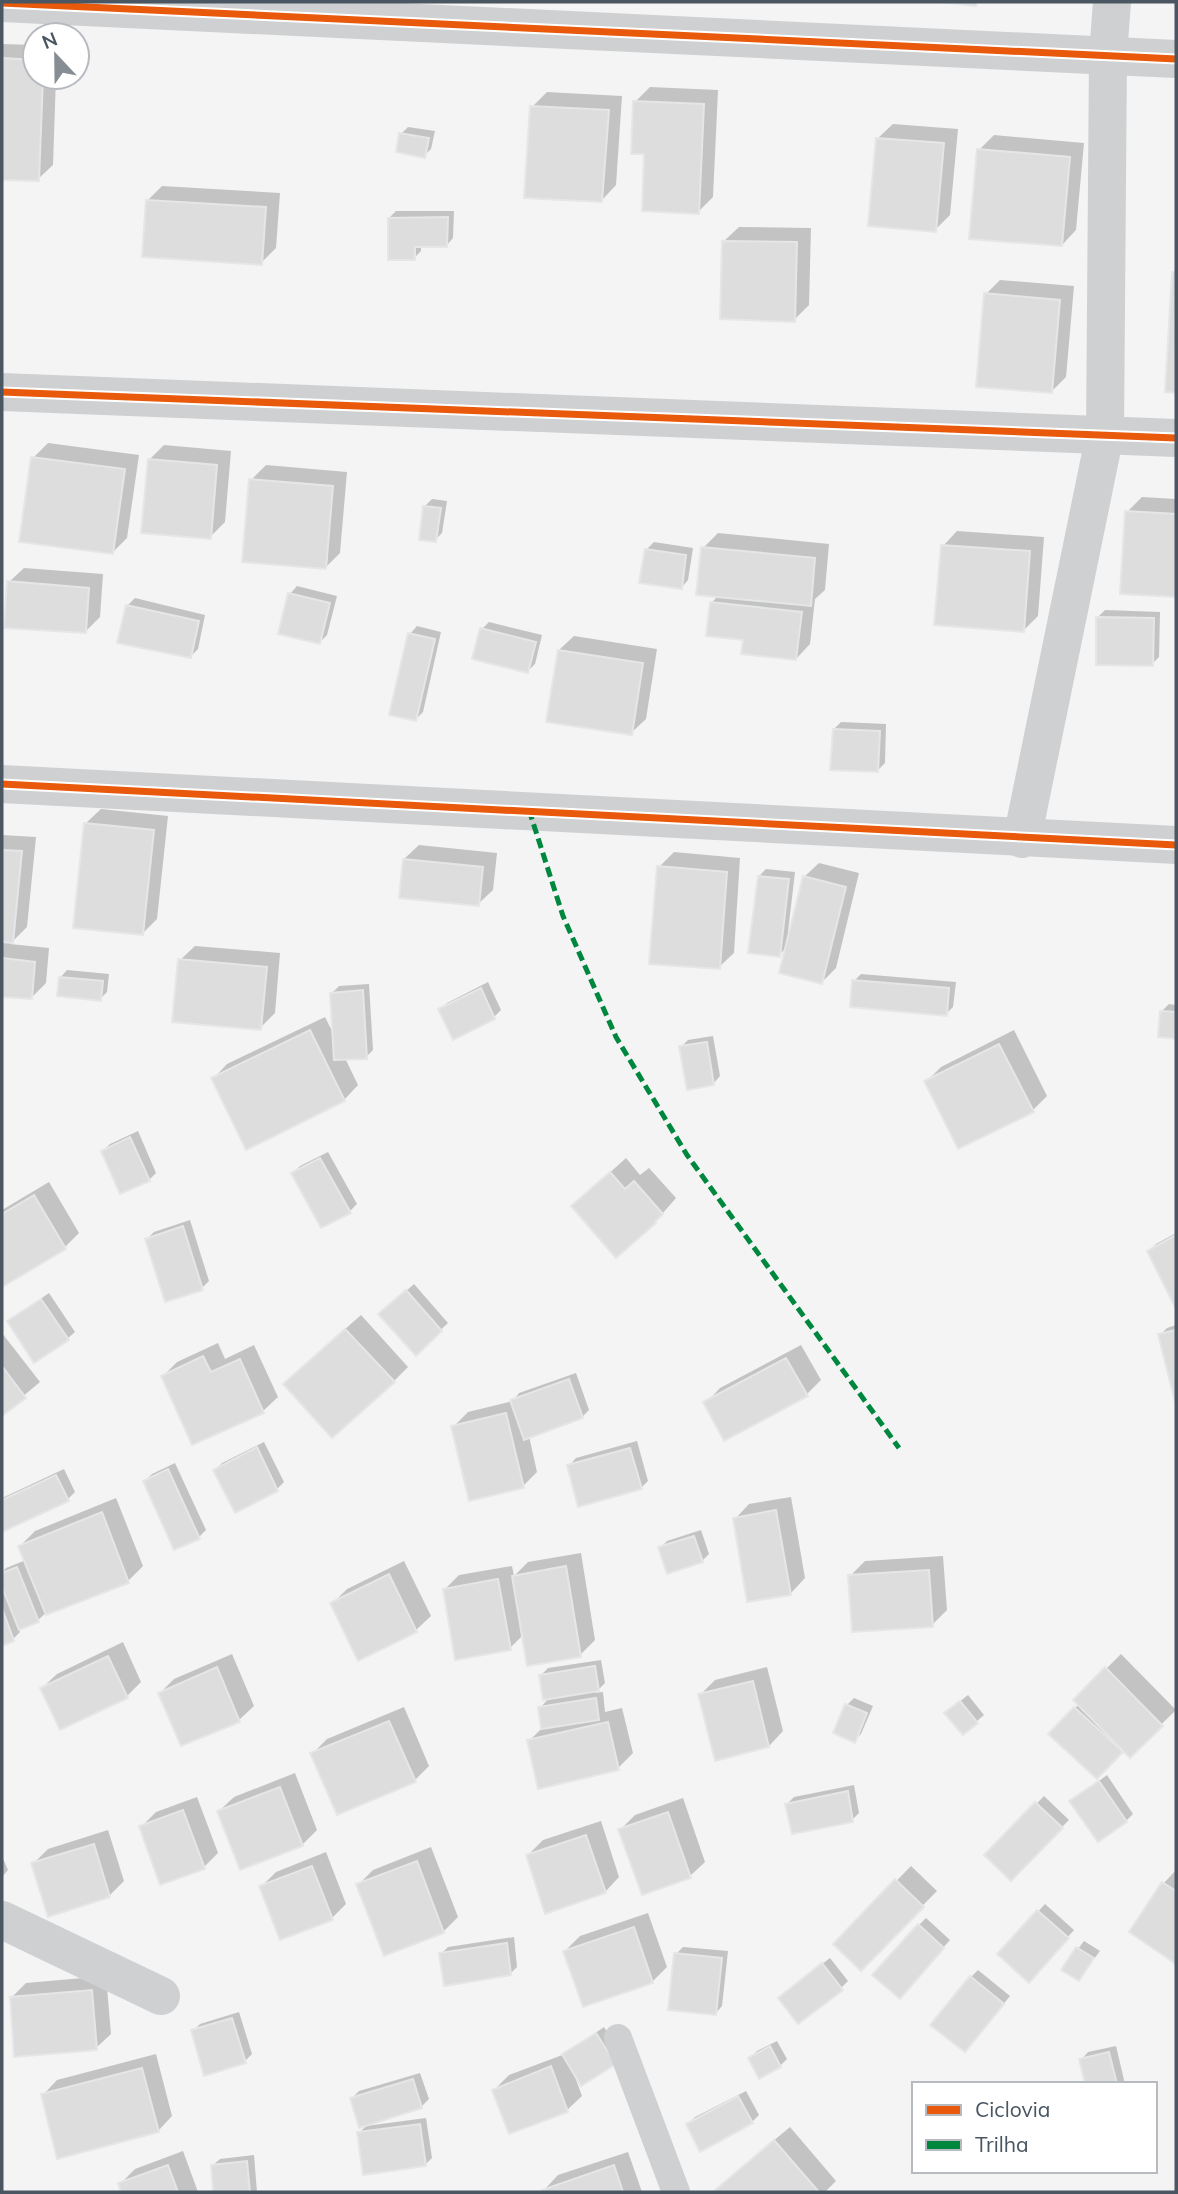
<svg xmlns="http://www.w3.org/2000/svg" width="1178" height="2194" font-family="Mulish,sans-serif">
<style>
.shadow{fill:#0003}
.building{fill:#ddddde;stroke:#e5e6e7;stroke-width:2}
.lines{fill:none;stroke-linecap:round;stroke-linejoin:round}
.service{stroke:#ced0d2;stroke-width:28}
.minor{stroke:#ced0d2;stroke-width:38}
.quiet{stroke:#00873e;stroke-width:5;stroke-dasharray:10 5;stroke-linecap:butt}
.cycleway-casing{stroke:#fff;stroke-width:11}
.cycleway{stroke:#e8590c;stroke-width:7}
</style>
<rect width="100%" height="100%" fill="#f4f4f4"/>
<g class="shadow">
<path d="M2,44L35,45V77H56L53,165L38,179L2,178Z"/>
<path d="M650,87L718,90L713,197L698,212L646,152L635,102Z"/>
<path d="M547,92L622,96L616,185L602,200L532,107Z"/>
<path d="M893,124L958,129L950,215L935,230L878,138Z"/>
<path d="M408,127L435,131L431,149L424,156L401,134Z"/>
<path d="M994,135L1084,143L1076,230L1062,245L979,150Z"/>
<path d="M162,186L280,193L276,248L261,263L148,200Z"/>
<path d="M396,211H454L453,238L446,246H421V251L414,258L389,218Z"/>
<path d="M739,227L811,228L809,305L794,320L724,241Z"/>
<path d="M1176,270V391H1167L1173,273Z"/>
<path d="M1000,280L1074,286L1066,377L1051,392L986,294Z"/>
<path d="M48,443L139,455L127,538L112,553L33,458Z"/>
<path d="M164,445L231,451L225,522L210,537L149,460Z"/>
<path d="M266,465L347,472L340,553L325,568L251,480Z"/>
<path d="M1142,497L1176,499V595L1122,593L1127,512Z"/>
<path d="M432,499L447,501L442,533L435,540L425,506Z"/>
<path d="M957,531L1044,537L1038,616L1023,631L943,546Z"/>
<path d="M718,533L829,544L825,590L815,599L810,644L796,659L745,638L711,603L718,596L703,548Z"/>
<path d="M654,542L693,548L688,580L681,588L647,549Z"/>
<path d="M24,568L103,574L100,617L85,632L9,582Z"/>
<path d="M297,586L337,596L327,635L320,642L290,594Z"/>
<path d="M135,598L205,615L198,649L190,657L128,605Z"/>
<path d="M1105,610L1160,612L1159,657L1152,664L1098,617Z"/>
<path d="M489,622L542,635L535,664L528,671L482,629Z"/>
<path d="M417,626L441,632L423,712L416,719L410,634Z"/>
<path d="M574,636L657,649L646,719L631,733L559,650Z"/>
<path d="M841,722L886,724L885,763L878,770L834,729Z"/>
<path d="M101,809L168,816L157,919L142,934L86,823Z"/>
<path d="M2,835L36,837L27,927L10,944L49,948L46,983L31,998L2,995Z"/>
<path d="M419,845L497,853L493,890L478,904L404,859Z"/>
<path d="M674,852L740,858L734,953L719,967L659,867Z"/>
<path d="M819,863L859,873L836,968L822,982L787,947L779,955L759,876L766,869L795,872L788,932L791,933L804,877Z"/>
<path d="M195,946L280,953L275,1013L260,1028L180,960Z"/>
<path d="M67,970L109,974L107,992L100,999L60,978Z"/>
<path d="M861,974L956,982L953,1007L946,1014L854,981Z"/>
<path d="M488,982L501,1010L494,1017L440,1010L447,1003Z"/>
<path d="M369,984L373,1050L366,1057L345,1058L358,1085L344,1100L213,1079L227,1064L325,1017L334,1035L332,993L339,986Z"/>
<path d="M1169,1004L1176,1005V1037L1160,1035L1162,1011Z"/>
<path d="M1014,1030L1047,1096L1033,1110L926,1082L941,1067Z"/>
<path d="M713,1036L720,1076L713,1084L681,1047L688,1040Z"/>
<path d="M138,1131L156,1173L149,1180L103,1151L110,1144Z"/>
<path d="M328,1152L357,1204L350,1211L322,1226L293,1173L300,1166Z"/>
<path d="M626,1158L640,1175L649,1168L676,1198L655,1222L573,1206Z"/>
<path d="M49,1182L79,1233L65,1247L2,1285V1210Z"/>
<path d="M190,1220L209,1281L202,1288L147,1239L154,1232Z"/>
<path d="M1176,1233V1305L1149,1251L1156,1244Z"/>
<path d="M414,1284L448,1323L416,1353L388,1307Z"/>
<path d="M49,1293L75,1332L67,1339L9,1321Z"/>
<path d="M361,1315L408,1367L394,1381L300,1369Z"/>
<path d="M1176,1325V1399L1160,1335L1167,1328Z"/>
<path d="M2,1333L40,1382L2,1414Z"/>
<path d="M218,1343L225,1359L254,1345L278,1397L263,1411L163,1376L177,1362Z"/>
<path d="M801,1345L821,1380L807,1394L706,1403L720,1388Z"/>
<path d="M576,1373L589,1410L582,1417L529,1436L537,1472L523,1486L453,1427L468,1412L513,1401L519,1393Z"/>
<path d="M637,1441L648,1481L641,1488L569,1466L576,1458Z"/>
<path d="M264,1442L284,1482L277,1489L235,1510L215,1470L222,1463Z"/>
<path d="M175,1463L206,1530L199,1537L145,1481L152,1474Z"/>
<path d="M64,1469L75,1492L68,1499L2,1530V1498Z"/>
<path d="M791,1497L805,1578L791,1593L735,1519L749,1504Z"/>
<path d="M116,1498L143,1566L128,1581L47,1612L38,1620L19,1628L20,1632L13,1639L2,1644V1588L4,1587L2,1573L6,1568L26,1560L20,1546L35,1531Z"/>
<path d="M701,1530L709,1554L702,1561L660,1548L667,1541Z"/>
<path d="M581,1553L595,1640L580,1655L524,1634L510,1648L445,1589L459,1575L512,1566L514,1576L528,1562Z"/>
<path d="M943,1556L947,1610L932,1625L850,1576L865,1561Z"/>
<path d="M404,1561L431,1616L416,1630L332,1604L347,1589Z"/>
<path d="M123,1642L141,1682L127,1696L42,1688L57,1674Z"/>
<path d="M232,1654L254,1706L239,1720L160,1693L174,1679Z"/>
<path d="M1121,1654L1176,1710L1130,1755L1124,1749L1097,1776L1051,1734L1079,1704L1075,1700Z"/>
<path d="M601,1660L605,1683L595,1693L603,1692L605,1712L622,1708L633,1753L618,1768L529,1741L542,1728L540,1708L550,1697L541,1675L548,1668Z"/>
<path d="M767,1667L783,1731L769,1746L700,1695L715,1680Z"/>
<path d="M968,1695L984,1715L963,1733L954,1706Z"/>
<path d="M854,1698L873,1706L861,1734L854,1741L847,1705Z"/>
<path d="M404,1707L429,1766L415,1780L312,1754L327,1739Z"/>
<path d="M295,1773L317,1830L302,1845L219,1811L234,1797Z"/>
<path d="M1107,1775L1133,1814L1126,1821L1072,1801Z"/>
<path d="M854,1785L859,1813L852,1820L787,1804L794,1797Z"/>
<path d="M1044,1796L1069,1820L1011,1878L987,1855Z"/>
<path d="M197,1797L218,1853L204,1867L141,1827L156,1812Z"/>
<path d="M683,1798L705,1862L690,1876L643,1893L620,1830L635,1815Z"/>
<path d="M601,1821L619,1877L605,1892L528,1855L543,1840Z"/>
<path d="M108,1830L124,1881L109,1896L33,1864L48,1849Z"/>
<path d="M431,1847L458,1917L443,1932L358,1885L373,1870Z"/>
<path d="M326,1852L346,1904L332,1918L261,1887L276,1872Z"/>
<path d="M2,1856L8,1870L2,1877Z"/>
<path d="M911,1866L937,1891L861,1968L835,1944Z"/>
<path d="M1176,1870V1962L1131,1932L1164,1883Z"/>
<path d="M1045,1904L1074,1930L1036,1973L999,1954Z"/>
<path d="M648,1913L667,1967L652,1982L565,1951L580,1936Z"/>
<path d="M926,1918L950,1940L906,1989L919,1925Z"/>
<path d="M514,1937L517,1967L510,1974L441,1954L448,1947Z"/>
<path d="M1084,1941L1100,1951L1079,1979L1063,1969Z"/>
<path d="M683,1947L728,1951L722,2006L715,2014L676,1954Z"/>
<path d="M830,1958L848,1981L841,1988L787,1991Z"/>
<path d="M978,1970L1010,1996L972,2043L971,1977Z"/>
<path d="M106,1976L111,2034L96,2048L12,1997L26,1983Z"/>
<path d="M239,2012L252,2054L245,2061L193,2031L200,2024Z"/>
<path d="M604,2027L622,2056L574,2074L582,2096L567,2110L494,2090L509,2075L565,2054Z"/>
<path d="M777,2041L787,2059L780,2066L750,2058L757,2051Z"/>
<path d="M1116,2046L1125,2084H1087L1081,2060L1088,2052Z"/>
<path d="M156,2054L172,2116L158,2131L43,2095L57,2080Z"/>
<path d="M420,2073L429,2099L422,2106L360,2126L352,2098L359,2091Z"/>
<path d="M746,2091L759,2115L752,2122L688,2124L695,2117Z"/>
<path d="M426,2118L432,2158L425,2165L359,2133L366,2126Z"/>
<path d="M790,2127L836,2181L825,2192H719L717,2190L732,2175Z"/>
<path d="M183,2151L198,2192H123L120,2184L135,2169Z"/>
<path d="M628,2152L642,2192H545L544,2190L558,2175Z"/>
<path d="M254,2155L257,2192H215L212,2166L220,2159Z"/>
</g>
<g class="building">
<path d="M941,2H977L976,6Z"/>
<path d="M2,58L35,60V77H43L39,181L2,180Z"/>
<path d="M633,101L704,104L699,214L642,211L644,154H631Z"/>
<path d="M530,106L609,110L602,202L524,198Z"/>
<path d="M399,133L429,138L425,158L396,152Z"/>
<path d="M876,138L944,143L936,232L868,226Z"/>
<path d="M977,149L1070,157L1062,246L969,239Z"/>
<path d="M146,200L266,207L262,265L142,257Z"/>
<path d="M448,217L447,247H415V260H388V218Z"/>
<path d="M722,241L797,242L795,322L720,319Z"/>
<path d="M1172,272H1176V393L1165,392Z"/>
<path d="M984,293L1060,300L1052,393L976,387Z"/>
<path d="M31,457L125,469L113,554L19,542Z"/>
<path d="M148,459L217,465L211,539L141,533Z"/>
<path d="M249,479L333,486L326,569L242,562Z"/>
<path d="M423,506L441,508L436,542L419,540Z"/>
<path d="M1125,511L1176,514V597L1120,594Z"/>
<path d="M941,545L1030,551L1024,632L934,625Z"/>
<path d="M701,547L815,558L811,606L696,595Z"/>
<path d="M645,549L686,555L682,589L639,583Z"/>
<path d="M7,581L89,588L86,633L4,628Z"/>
<path d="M288,593L330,603L320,644L278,634Z"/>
<path d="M710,602L802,612L796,660L741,654L743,640L706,636Z"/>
<path d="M126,605L199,621L191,658L117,643Z"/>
<path d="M1096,617L1154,618L1153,666L1096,665Z"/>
<path d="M480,628L536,642L528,673L472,659Z"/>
<path d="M408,633L435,639L416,721L389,715Z"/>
<path d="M558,650L643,663L632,735L546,722Z"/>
<path d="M833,729L880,731L878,772L830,770Z"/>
<path d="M84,823L154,830L143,935L73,928Z"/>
<path d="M2,850L22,851L13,943L2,942Z"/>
<path d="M403,859L483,867L479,906L399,898Z"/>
<path d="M657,866L727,872L720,969L649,964Z"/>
<path d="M758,876L789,879L780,957L748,953Z"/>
<path d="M803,876L846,887L822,984L779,973Z"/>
<path d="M2,958L35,962L32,999L2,997Z"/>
<path d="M178,959L267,967L261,1030L172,1022Z"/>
<path d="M59,977L103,981L101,1001L57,996Z"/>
<path d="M852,980L949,988L947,1016L850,1007Z"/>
<path d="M481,988L495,1019L453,1040L438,1009Z"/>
<path d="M363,990L367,1059L334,1060L330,993Z"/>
<path d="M1160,1011L1176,1012V1039L1158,1037Z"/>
<path d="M310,1030L345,1101L246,1150L211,1078Z"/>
<path d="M707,1042L714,1085L687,1090L679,1046Z"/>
<path d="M999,1044L1034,1112L958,1149L924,1081Z"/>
<path d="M130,1137L150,1181L120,1194L101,1151Z"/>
<path d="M320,1158L351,1213L321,1228L291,1173Z"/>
<path d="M610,1172L625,1189L634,1181L663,1214L655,1222L656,1223L616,1258L571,1206Z"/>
<path d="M34,1195L66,1249L2,1287V1214Z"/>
<path d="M183,1226L203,1290L165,1302L145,1239Z"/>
<path d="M1176,1235V1309L1147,1251Z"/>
<path d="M406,1290L442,1331L416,1356L378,1314Z"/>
<path d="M41,1299L69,1340L34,1363L7,1321Z"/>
<path d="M345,1329L395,1382L332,1438L283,1384Z"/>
<path d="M1176,1330V1406L1158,1334Z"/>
<path d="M203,1356L211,1372L240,1359L264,1413L192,1445L161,1376Z"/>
<path d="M786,1358L808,1396L724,1441L703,1402Z"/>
<path d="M2,1366L26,1398L2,1416Z"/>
<path d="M569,1379L583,1418L524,1440L510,1400Z"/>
<path d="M506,1413L524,1488L469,1501L451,1426Z"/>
<path d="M257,1447L278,1491L235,1513L213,1470Z"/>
<path d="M630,1448L642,1489L578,1507L567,1465Z"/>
<path d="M168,1469L200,1539L174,1550L143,1481Z"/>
<path d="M56,1475L69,1501L2,1532V1500Z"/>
<path d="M776,1510L791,1595L747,1602L733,1518Z"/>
<path d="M102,1512L129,1583L46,1615L18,1546Z"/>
<path d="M694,1536L703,1562L667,1574L658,1547Z"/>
<path d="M566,1566L581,1657L527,1666L512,1576Z"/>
<path d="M17,1567L39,1622L19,1630L2,1587V1573Z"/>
<path d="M929,1570L933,1627L852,1632L848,1575Z"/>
<path d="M389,1574L417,1632L358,1661L330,1603Z"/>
<path d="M498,1579L511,1650L455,1660L443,1589Z"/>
<path d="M2,1608L14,1641L2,1646Z"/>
<path d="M108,1656L128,1698L60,1730L40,1688Z"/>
<path d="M595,1666L599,1691L543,1700L539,1675Z"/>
<path d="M217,1667L240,1722L181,1746L158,1693Z"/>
<path d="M1105,1667L1163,1726L1130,1758L1073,1700Z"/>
<path d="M753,1681L769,1747L715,1761L698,1694Z"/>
<path d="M596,1698L599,1720L541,1729L538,1707Z"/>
<path d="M960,1701L978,1723L963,1735L944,1713Z"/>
<path d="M845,1704L867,1713L855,1743L833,1733Z"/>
<path d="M1074,1707L1123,1752L1097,1779L1048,1734Z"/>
<path d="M389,1721L416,1782L337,1815L310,1753Z"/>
<path d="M608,1722L619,1770L538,1789L527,1740Z"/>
<path d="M1099,1781L1127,1822L1098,1842L1069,1801Z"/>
<path d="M280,1787L303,1846L240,1870L217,1811Z"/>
<path d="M848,1791L853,1822L792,1834L785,1804Z"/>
<path d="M1035,1802L1063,1828L1011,1881L984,1855Z"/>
<path d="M183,1810L205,1869L160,1885L139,1826Z"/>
<path d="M668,1812L691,1878L642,1895L618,1829Z"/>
<path d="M586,1835L606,1893L545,1914L526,1855Z"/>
<path d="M94,1844L110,1897L48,1917L31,1863Z"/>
<path d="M417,1861L444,1933L384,1956L356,1884Z"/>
<path d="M312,1866L333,1920L280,1940L259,1886Z"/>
<path d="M895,1879L924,1907L861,1971L833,1944Z"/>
<path d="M1162,1882L1176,1891V1964L1129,1932Z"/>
<path d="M1037,1910L1069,1938L1029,1983L997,1954Z"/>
<path d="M918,1924L944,1948L900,1999L872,1975Z"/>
<path d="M634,1927L653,1983L583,2007L563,1951Z"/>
<path d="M507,1943L511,1975L444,1986L439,1953Z"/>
<path d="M1076,1947L1094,1958L1079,1981L1061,1970Z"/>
<path d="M674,1953L722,1958L716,2015L668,2010Z"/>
<path d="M822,1963L843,1990L798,2024L778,1998Z"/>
<path d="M970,1976L1004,2004L965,2052L930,2025Z"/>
<path d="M92,1990L97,2050L14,2057L10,1997Z"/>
<path d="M232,2018L246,2063L204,2076L191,2030Z"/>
<path d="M596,2033L616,2064L581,2086L562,2054Z"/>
<path d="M770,2046L781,2067L759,2079L748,2058Z"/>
<path d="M1109,2052L1117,2084H1085L1079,2059Z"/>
<path d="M551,2066L568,2112L509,2134L492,2090Z"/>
<path d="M142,2068L159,2132L57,2159L41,2094Z"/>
<path d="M413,2079L422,2108L359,2128L350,2098Z"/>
<path d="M738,2096L753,2123L700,2152L686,2124Z"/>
<path d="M420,2124L426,2166L363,2175L357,2132Z"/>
<path d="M774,2140L819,2192H717L715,2190Z"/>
<path d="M247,2161L250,2192H213L211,2165Z"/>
<path d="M168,2165L178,2192H121L118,2183Z"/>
<path d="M614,2165L623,2192H543L542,2190Z"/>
</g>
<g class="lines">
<path class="service" d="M618,2038L676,2192"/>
<g class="minor">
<path d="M2,3L1176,59"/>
<path d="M2,392L1176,438"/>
<path d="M2,784L1176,845"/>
<path d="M1022,839L1105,434L1108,55L1112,2"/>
<path d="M2,1920L161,1996"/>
</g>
<path class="quiet" d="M529,810L563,916L616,1037L687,1155L899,1448"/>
<g class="cycleway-casing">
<g id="cycleway">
<path d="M2,3L1176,59"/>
<path d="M2,392L1176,438"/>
<path d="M2,784L1176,845"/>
</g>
</g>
<use href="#cycleway" class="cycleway"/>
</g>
<rect width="1178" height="2194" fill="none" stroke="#4a5661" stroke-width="7"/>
<rect x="912" y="2082" width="245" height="91" fill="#ffffff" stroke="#b7bbc0" stroke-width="2"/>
<rect x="926" y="2105" width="35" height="10" fill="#e8590c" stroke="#b7bbc0" stroke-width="2"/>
<text x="975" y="2117" font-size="21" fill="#4a5661">Ciclovia</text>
<rect x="926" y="2140" width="35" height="10" fill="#00873e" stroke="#b7bbc0" stroke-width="2"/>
<text x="975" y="2152" font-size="21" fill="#4a5661">Trilha</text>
<g transform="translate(56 56) rotate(338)"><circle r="33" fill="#ffffff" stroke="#b7bbc0" stroke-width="2"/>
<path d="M0-5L12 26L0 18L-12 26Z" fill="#868d94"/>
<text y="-10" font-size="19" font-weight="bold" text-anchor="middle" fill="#4a5661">N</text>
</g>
</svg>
